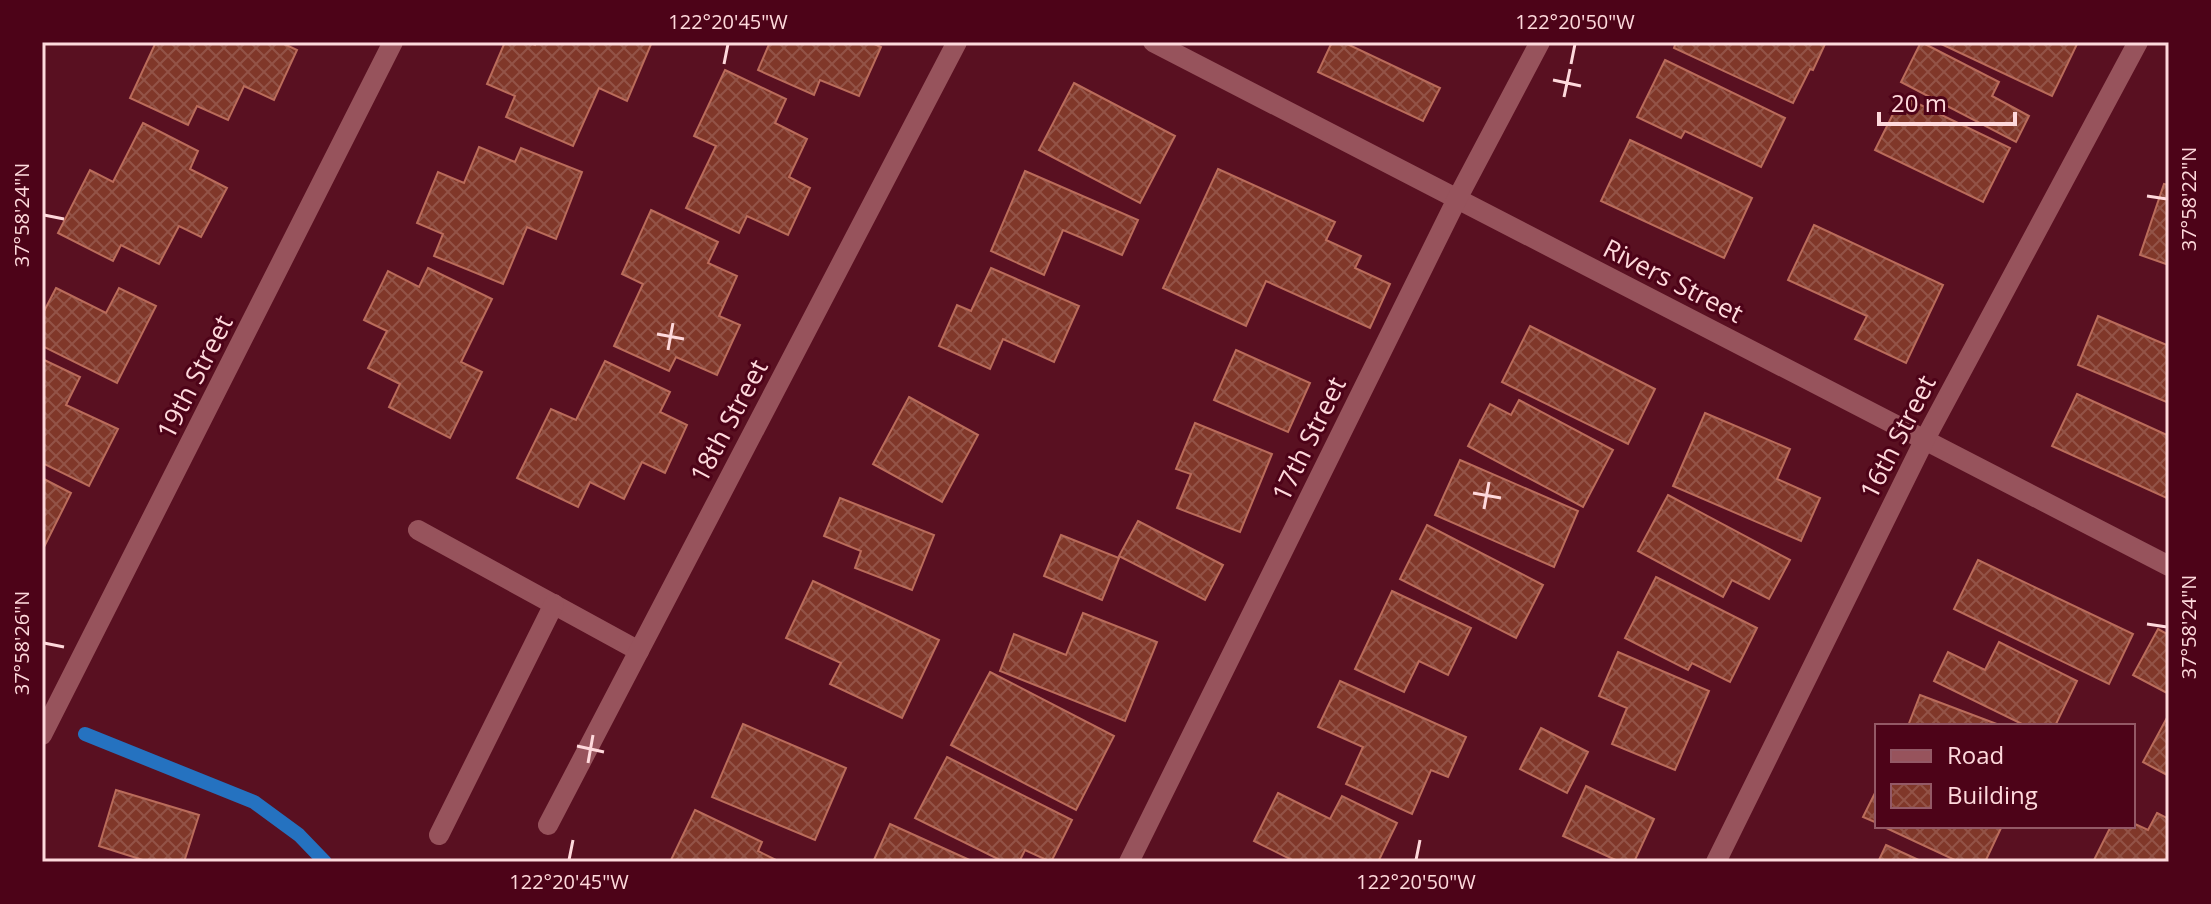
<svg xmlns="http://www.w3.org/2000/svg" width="2211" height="904" font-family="'Open Sans',sans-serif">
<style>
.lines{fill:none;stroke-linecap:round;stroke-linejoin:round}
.stream{stroke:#2572c0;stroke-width:14}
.building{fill:url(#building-cross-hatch);stroke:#ba6c5b;stroke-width:2}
.lane{stroke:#97535c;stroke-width:20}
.street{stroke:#97535c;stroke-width:20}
.ticks{fill:none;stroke:#fed9dc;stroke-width:3}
.labels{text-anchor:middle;stroke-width:6;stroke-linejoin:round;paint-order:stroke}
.street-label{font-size:26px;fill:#fed9dc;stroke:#4d0318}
.neatline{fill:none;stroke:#fed9dc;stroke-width:3}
.ticks-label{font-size:20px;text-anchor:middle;fill:#fed9dc}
</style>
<defs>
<pattern id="building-cross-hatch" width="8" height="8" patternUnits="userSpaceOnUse" patternTransform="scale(2)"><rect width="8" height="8" fill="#803729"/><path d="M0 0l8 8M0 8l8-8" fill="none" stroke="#935347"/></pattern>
</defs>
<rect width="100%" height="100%" fill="#591021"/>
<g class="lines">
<path class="stream" d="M85,734L254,802L299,835L325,862"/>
</g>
<g class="building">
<path d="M156,42H181L186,44L187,42H280L297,50L274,100L244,86L228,120L197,106L188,125L130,98Z"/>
<path d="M505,42H528L535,45L536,42H652L627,101L599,88L573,146L506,117L515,96L487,84Z"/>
<path d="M770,42H870L881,47L859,96L820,80L814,95L758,70Z"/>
<path d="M1332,42H1343L1440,88L1423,121L1318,72Z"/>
<path d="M1676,42H1826L1813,70L1810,69L1793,103L1674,48Z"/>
<path d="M1921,42L1999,82L1992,96L2029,116L2016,142L1901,82Z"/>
<path d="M1937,42H2078L2052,96Z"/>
<path d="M1665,60L1785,118L1761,167L1685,131L1681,138L1637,117Z"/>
<path d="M725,70L786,99L775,123L807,139L789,177L810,188L788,235L747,216L739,233L686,208L716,146L694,136Z"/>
<path d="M1074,83L1175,136L1140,203L1039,150Z"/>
<path d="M1902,96L2010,148L1983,202L1875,150Z"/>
<path d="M143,123L198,151L190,169L227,188L201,237L179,226L159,264L121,245L113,261L58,233L90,170L113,182Z"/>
<path d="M1630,140L1752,198L1724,258L1601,201Z"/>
<path d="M479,147L515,162L521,148L582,172L556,239L527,227L503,284L434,256L443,234L417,223L438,172L464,183Z"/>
<path d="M1218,169L1335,222L1326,240L1361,256L1355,268L1390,284L1370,328L1266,281L1246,326L1163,288Z"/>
<path d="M1025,171L1138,220L1122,255L1063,230L1044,275L991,251Z"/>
<path d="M2164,184L2169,185V265L2140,255Z"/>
<path d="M651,210L718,242L708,263L737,276L719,316L740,325L717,375L676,357L669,371L614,346L643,284L622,274Z"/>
<path d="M1814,225L1943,285L1906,363L1855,339L1867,316L1788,280Z"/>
<path d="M428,268L492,299L461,362L482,372L450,438L389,407L400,384L368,368L387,331L364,320L388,271L419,287Z"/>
<path d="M991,268L1079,306L1054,362L1003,339L990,369L939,346L957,305L971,311Z"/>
<path d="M56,288L106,313L119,288L156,306L117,383L42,346V315Z"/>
<path d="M2098,316L2169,346V403L2078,365Z"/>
<path d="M1530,326L1655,389L1628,444L1502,382Z"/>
<path d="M1236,350L1310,383L1288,432L1214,400Z"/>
<path d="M42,359L80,377L66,405L118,429L89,486L42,463Z"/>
<path d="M605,361L670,392L660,412L687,425L665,473L642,462L624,499L590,482L578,507L517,478L551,409L576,420Z"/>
<path d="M2077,394L2169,436V499L2052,446Z"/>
<path d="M909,397L978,435L942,502L873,464Z"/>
<path d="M1519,400L1613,450L1583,507L1468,446L1490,404L1511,415Z"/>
<path d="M1705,413L1790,449L1777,479L1820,498L1801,541L1673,486Z"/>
<path d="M1195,423L1272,454L1240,532L1177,508L1191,474L1176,469Z"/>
<path d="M1460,460L1578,511L1554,567L1435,515Z"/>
<path d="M42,478L71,493L42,551Z"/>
<path d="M1668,495L1790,560L1769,599L1732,580L1723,597L1638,551Z"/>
<path d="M840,498L934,535L912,590L855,568L861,551L824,536Z"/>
<path d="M1138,521L1223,565L1205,600L1119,556Z"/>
<path d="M1427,525L1543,585L1516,638L1400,579Z"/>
<path d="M1061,535L1119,558L1102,600L1044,576Z"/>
<path d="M1978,560L2133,634L2109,684L1954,609Z"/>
<path d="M1656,577L1757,628L1730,682L1692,663L1688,670L1625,638Z"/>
<path d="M813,581L939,640L902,718L830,684L841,663L786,638Z"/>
<path d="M1392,591L1471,628L1448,675L1419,661L1404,692L1355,669Z"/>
<path d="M1083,613L1157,642L1125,721L1000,671L1014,634L1066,655Z"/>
<path d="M2158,629L2169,635V694L2133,675Z"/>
<path d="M1999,642L2077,681L2055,726H2026L1934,681L1948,652L1985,670Z"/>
<path d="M1618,652L1709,691L1675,770L1612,744L1627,708L1599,696Z"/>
<path d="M990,672L1114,736L1076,810L951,745Z"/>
<path d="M1340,681L1466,737L1448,777L1431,770L1412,814L1346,784L1363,747L1318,727Z"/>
<path d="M1920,695L2002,726H1908Z"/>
<path d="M2169,714V776L2143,762Z"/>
<path d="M743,724L846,768L815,840L712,797Z"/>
<path d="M1541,728L1588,752L1567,793L1520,769Z"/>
<path d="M947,757L1072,820L1051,862L1025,850L1019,862H1004L915,818Z"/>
<path d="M1586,786L1654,819L1634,862H1620L1563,836Z"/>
<path d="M1877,789V823L1863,817Z"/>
<path d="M116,790L199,815L184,862H149L99,846Z"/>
<path d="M1278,793L1330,819L1342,796L1397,823L1378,862H1296L1254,841Z"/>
<path d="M695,810L762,842L758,851L780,862H670Z"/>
<path d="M2157,813L2169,819V862H2093L2111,826H2133V823L2148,830Z"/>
<path d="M890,824L974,862H873Z"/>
<path d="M1882,826H2002L1985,862H1959Z"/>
<path d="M1886,845L1923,862H1878Z"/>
</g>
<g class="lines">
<g class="lane">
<path d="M418,530L639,651"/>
<path d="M439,835L554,604"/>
</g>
<g class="street">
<path d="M1153,42L2169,566"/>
<path d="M42,735L393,42"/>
<path d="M548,825L957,42"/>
<path d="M1129,862L1457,199L1540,42"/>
<path d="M1716,862L1924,441L2138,42"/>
</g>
</g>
<path class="ticks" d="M724,64L728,44M1571,64L1575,44M1553,80L1581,86M1564,97L1570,69M2147,196L2167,199M44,215L64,219M657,334L684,339M668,350L673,323M1473,493L1501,498M1484,509L1489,482M2147,624L2167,627M44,643L64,647M577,746L604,752M588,763L593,735M569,860L573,840M1416,860L1420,840"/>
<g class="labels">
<g class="street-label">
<text transform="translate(1673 281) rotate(27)" y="9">Rivers Street</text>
<text transform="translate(195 377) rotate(-63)" y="9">19th Street</text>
<text transform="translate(729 421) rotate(-62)" y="9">18th Street</text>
<text transform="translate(1898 437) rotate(-63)" y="9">16th Street</text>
<text transform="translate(1309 439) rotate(-64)" y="9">17th Street</text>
</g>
</g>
<rect width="2211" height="904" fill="none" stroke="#4d0318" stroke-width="88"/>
<rect x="1875" y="724" width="260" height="104" fill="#4d0318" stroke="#945966" stroke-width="2"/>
<rect x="1891" y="750" width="40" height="12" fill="#97535c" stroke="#945966" stroke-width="2"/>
<text x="1947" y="764" font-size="24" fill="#fed9dc">Road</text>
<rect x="1891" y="784" width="40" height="24" fill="url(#building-cross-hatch)" stroke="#945966" stroke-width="2"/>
<text x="1947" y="804" font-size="24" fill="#fed9dc">Building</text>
<path d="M1879 112v12h136v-12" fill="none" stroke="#fed9dc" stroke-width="4"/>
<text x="1891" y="112" font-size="24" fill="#fed9dc" stroke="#4d0318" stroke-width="6" paint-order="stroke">20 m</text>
<rect x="44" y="44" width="2123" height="816" class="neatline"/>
<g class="ticks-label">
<text x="728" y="29">122°20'45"W</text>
<text x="1575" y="29">122°20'50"W</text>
<text transform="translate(2189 199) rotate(-90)" y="7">37°58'22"N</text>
<text transform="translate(22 215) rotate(-90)" y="7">37°58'24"N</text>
<text transform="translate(2189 627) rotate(-90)" y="7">37°58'24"N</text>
<text transform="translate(22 643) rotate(-90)" y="7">37°58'26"N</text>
<text x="569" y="889">122°20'45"W</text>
<text x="1416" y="889">122°20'50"W</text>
</g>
</svg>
